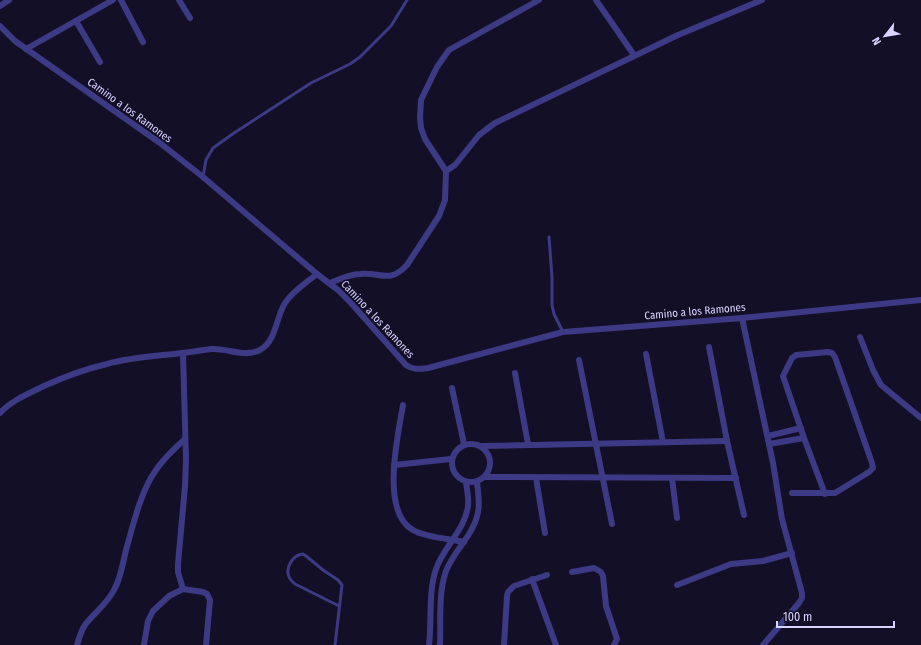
<svg xmlns="http://www.w3.org/2000/svg" width="921" height="645" font-family="'Fira Sans Condensed',sans-serif">
<style>
.lines{fill:none;stroke-linecap:round;stroke-linejoin:round}
.lane{stroke:#3d3a85;stroke-width:3}
.street{stroke:#3d3a85;stroke-width:6}
.labels{text-anchor:middle;stroke-width:3;stroke-linejoin:round;paint-order:stroke}
.street-label{font-size:11px;fill:#d9d4ff;stroke:#130f26}
</style>
<rect width="100%" height="100%" fill="#130f26"/>
<g class="lines">
<g class="lane">
<path d="M203,177L206,160L213,148L234,133L311,83L350,64L360,57L391,26L407,0"/>
<path d="M549,237L552,277V305L554,314L563,332"/>
<path d="M335,645L342,585L338,580L323,570L306,556L303,554C293,555 285,567 289,577C290,580 293,582 295,584L339,606"/>
</g>
<g class="street">
<path d="M121,0L143,42"/>
<path d="M179,0L190,18"/>
<path d="M596,0L634,55"/>
<path d="M0,6L9,0"/>
<path d="M76,21L100,62"/>
<path d="M0,26L15,41L160,143L203,177L317,274L338,290L351,303L406,365C413,370 419,369 428,368L563,332L742,318L921,300"/>
<path d="M26,49L113,0"/>
<path d="M446,171L455,165L479,135L495,123L678,35L762,0"/>
<path d="M330,283C340,279 350,274 360,274C382,272 389,284 407,265L439,216L445,200L446,171L425,139L421,128L420,117L421,100L437,67L449,50L539,0"/>
<path d="M742,318L773,463L782,519L802,593V598L799,603L763,645"/>
<path d="M860,337L873,370L881,385L921,418"/>
<path d="M709,347L727,441L744,515"/>
<path d="M183,353L186,460L185,486L178,564V572L183,589"/>
<path d="M646,354L663,442"/>
<path d="M579,360L612,524"/>
<path d="M515,373L528,444"/>
<path d="M452,388L464,444"/>
<path d="M403,405C398,435 380,512 413,530C424,537 450,539 464,542"/>
<path d="M0,413C12,400 28,394 44,386C64,377 85,369 107,364C131,357 157,356 182,353C192,352 202,350 212,349C227,348 245,358 260,350C276,342 276,317 285,303C293,291 306,283 317,274"/>
<path d="M768,436L801,428"/>
<circle cx="471" cy="463" r="19"/>
<path d="M769,444L804,438"/>
<path d="M481,446L727,441"/>
<path d="M394,465L451,459"/>
<path d="M484,477L736,478"/>
<path d="M536,478L545,533"/>
<path d="M672,478L677,518"/>
<path d="M792,493H835L869,472L873,468L872,463L835,357L832,353L828,352L796,355L792,358L783,376L804,438L825,494"/>
<path d="M572,572L594,568L601,572L603,576L606,606L617,639L614,645"/>
<path d="M532,579L556,645"/>
<path d="M677,585L731,564L763,561L792,553"/>
<path d="M77,645C79,638 81,631 85,625C94,613 107,604 114,590C122,576 123,559 128,543C134,521 142,489 156,470C164,458 175,448 185,439"/>
<path d="M144,645L148,621L153,611L169,596L183,589L203,592L207,594L210,600L206,645"/>
<path d="M429,645C432,620 428,593 436,569C444,546 465,530 468,506C469,499 467,490 466,482"/>
<path d="M440,645C441,621 438,594 446,571C454,550 474,535 478,512C480,502 478,492 477,482"/>
<path d="M504,645L507,596L508,592L514,586L547,575"/>
</g>
</g>
<g class="labels">
<g class="street-label">
<text transform="translate(130 110) rotate(36)" y="4">Camino a los Ramones</text>
<text transform="translate(695 311) rotate(-5)" y="4">Camino a los Ramones</text>
<text transform="translate(378 319) rotate(47)" y="4">Camino a los Ramones</text>
</g>
</g>
<g transform="translate(885 36) rotate(239)" stroke="#130f26" stroke-width="3" paint-order="stroke">
<path d="M0-3L7 15L0 10L-7 15Z" fill="#d9d4ff"/>
<text y="-6" font-size="11" font-weight="bold" text-anchor="middle" fill="#d9d4ff">N</text>
</g>
<path d="M777 621v6h117v-6" fill="none" stroke="#d9d4ff" stroke-width="2"/>
<text x="783" y="621" font-size="12" fill="#d9d4ff" stroke="#130f26" stroke-width="3" paint-order="stroke">100 m</text>
</svg>
